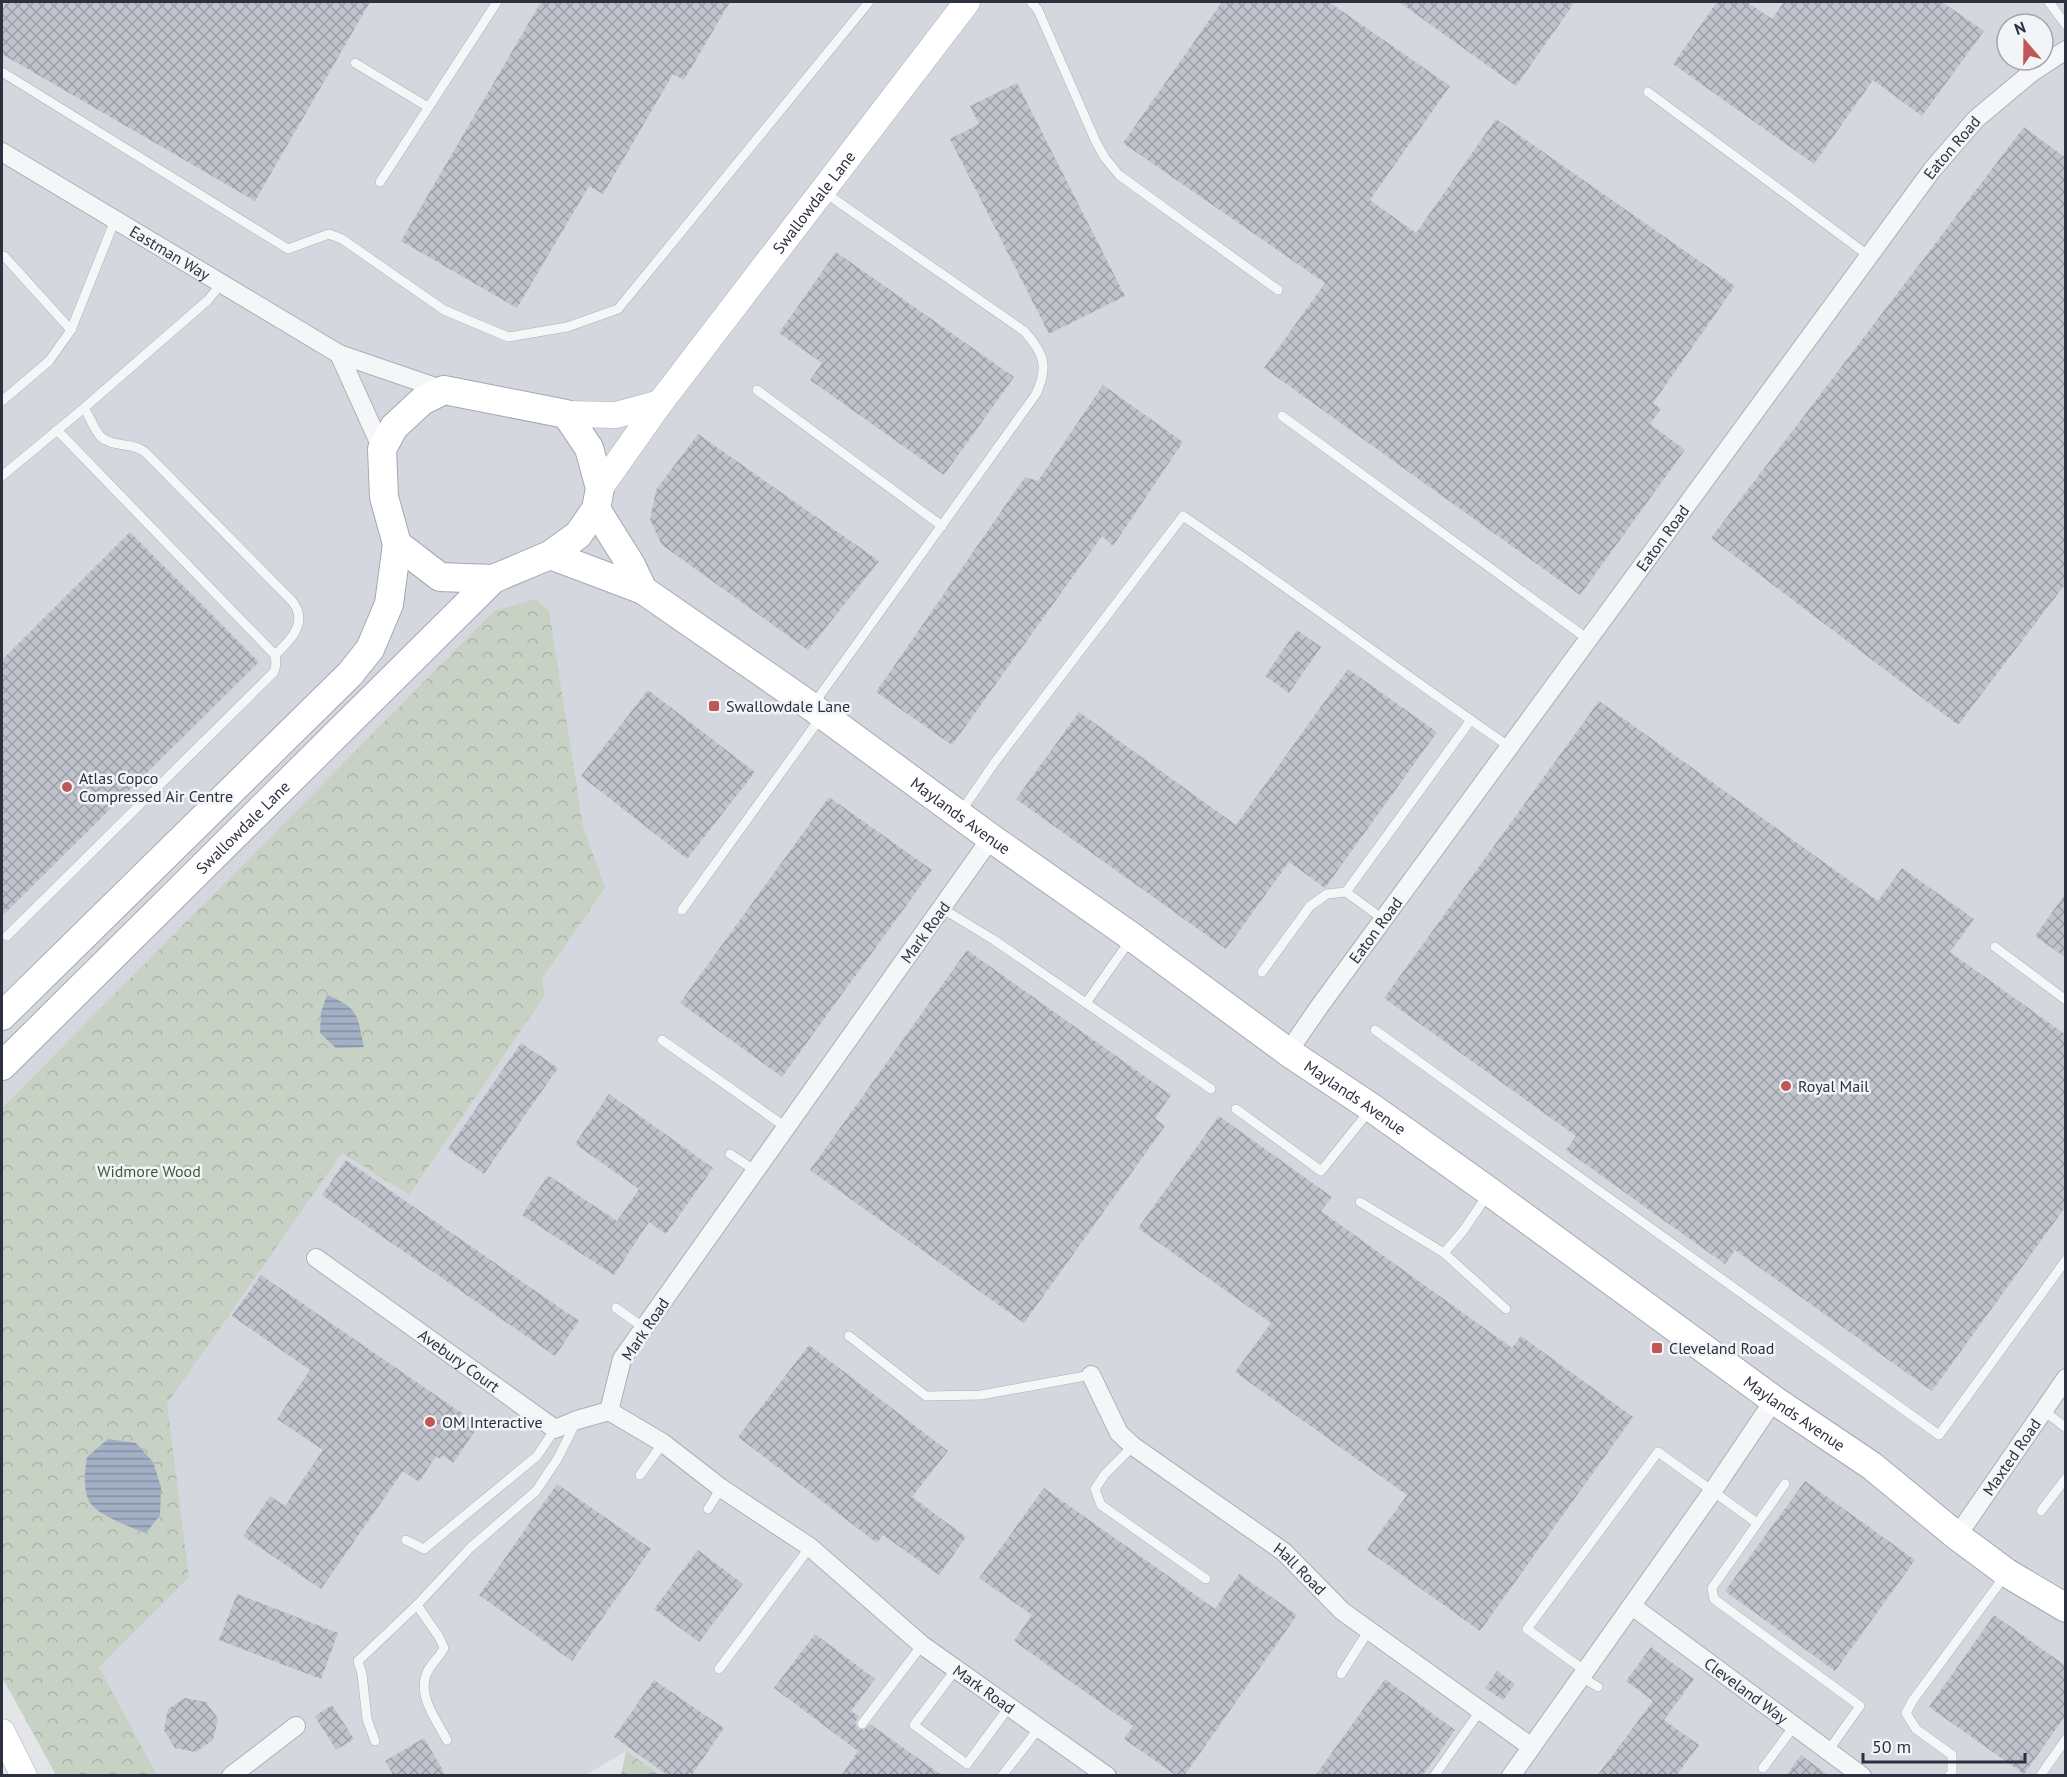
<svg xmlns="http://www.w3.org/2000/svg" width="2067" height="1777" font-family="'PT Sans',sans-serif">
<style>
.built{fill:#d5d7de;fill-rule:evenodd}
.forest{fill:url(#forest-crowns)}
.water{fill:url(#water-rules)}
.building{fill:url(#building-cross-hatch)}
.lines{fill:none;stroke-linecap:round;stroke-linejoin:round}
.lane-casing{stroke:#acafb6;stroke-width:10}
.street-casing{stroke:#acafb6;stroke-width:20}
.secondary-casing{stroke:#acafb6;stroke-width:27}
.primary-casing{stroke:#a3a8b4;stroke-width:30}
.lane{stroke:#f5f6f8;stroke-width:9}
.street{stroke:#f5f6f8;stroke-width:18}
.secondary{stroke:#fff;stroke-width:26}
.primary{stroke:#fff;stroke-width:28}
.poi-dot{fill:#c15659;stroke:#f2f4f7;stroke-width:2}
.labels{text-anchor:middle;stroke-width:5;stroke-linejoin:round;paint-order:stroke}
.street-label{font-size:16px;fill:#2c3140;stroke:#f2f4f7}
.poi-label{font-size:16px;fill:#2c3140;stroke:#f2f4f7;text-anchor:start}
.park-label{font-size:16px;fill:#3d5a3b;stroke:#f2f4f7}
</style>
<defs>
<pattern id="forest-crowns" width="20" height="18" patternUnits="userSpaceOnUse" patternTransform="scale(1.5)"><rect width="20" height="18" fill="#c7d2c5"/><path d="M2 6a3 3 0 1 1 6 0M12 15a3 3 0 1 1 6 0" fill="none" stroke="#abb5aa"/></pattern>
<pattern id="water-rules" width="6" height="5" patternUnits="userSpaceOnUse" patternTransform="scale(1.5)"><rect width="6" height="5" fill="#a2afc5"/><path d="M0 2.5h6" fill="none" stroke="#848fa1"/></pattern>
<pattern id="building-cross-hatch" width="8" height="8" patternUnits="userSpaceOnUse" patternTransform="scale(1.5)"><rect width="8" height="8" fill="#c1c3cc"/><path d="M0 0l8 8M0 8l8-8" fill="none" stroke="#9d9fa7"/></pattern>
</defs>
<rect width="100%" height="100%" fill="#e3e5e9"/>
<path class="built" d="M2,2H2065V1775L660,1776L626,1751L584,1776L85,1775L2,1609ZM2007,24H2043V60H2007Z"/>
<g class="forest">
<path d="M535,599L549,611L583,826L605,888L542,979L545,995L409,1195L342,1153L167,1404L189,1577L99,1667L157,1775H56L2,1677V1108L494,611Z"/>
<path d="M626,1751L660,1775H621Z"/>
</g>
<g class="water">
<path d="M327,995C359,1008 357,1015 364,1047L336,1048L320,1033L321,1012Z"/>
<path d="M108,1439L136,1443L153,1462L161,1487L160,1515L146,1533C132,1528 100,1516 91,1504C82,1492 85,1471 87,1457Z"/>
</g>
<g class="building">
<path d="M6,2H370L255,201L2,54V10Z"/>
<path d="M541,2H730L684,80L673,74L603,194L589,186L517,308L401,241Z"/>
<path d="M1222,2H1329L1450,86L1370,200L1416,233L1496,119L1735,286L1653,403L1661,409L1650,424L1685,450L1580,595L1264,368L1325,283L1123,143Z"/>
<path d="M1399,2H1575L1516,86Z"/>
<path d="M1717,2H1747L1772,19L1784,2H1942L1984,31L1922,116L1873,80L1814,164L1673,64Z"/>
<path d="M1017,83L1125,296L1049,334L950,139L979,124L970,106Z"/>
<path d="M2024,127L2066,158V583L1958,725L1711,538Z"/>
<path d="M836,252L1014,377L944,475L810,380L822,363L779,333Z"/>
<path d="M1103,385L1183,442L1113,546L1102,536L952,745L876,692L1025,477L1038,481Z"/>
<path d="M698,434L879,561L808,650L662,545L650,520L656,490Z"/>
<path d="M130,532L259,662L2,916V660Z"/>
<path d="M1297,630L1321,647L1289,693L1265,676Z"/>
<path d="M1348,669L1437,732L1325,888L1289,862L1226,949L1016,799L1079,712L1236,825Z"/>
<path d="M648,690L755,772L687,859L581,776Z"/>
<path d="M1599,701L1878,901L1902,868L1974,919L1950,952L2066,1035V1206L1932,1391L1735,1250L1725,1264L1645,1207L1566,1150L1576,1136L1384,998Z"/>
<path d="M829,797L932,870L782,1077L680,1003Z"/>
<path d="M2066,893V958L2035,936Z"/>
<path d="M967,950L1171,1095L1155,1118L1165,1126L1024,1323L810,1170Z"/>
<path d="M521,1043L558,1068L484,1174L448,1149Z"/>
<path d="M609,1094L713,1168L666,1234L649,1222L614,1275L522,1215L548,1175L617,1221L639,1189L575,1144Z"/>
<path d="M1219,1116L1332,1197L1321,1211L1512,1348L1521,1336L1633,1417L1480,1631L1367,1550L1407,1495L1235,1372L1271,1323L1138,1228Z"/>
<path d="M346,1160L579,1321L555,1356L322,1195Z"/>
<path d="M261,1275L479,1425L453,1463L442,1455L440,1459L436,1456L419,1482L403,1471L321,1589L243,1536L270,1496L285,1506L323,1450L277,1419L310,1370L232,1316Z"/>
<path d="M809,1345L948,1451L912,1497L966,1537L939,1575L883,1535L877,1543L738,1437Z"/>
<path d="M1805,1481L1915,1560L1835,1671L1725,1591Z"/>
<path d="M557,1484L651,1549L572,1661L479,1595Z"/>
<path d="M1044,1488L1215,1609L1239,1574L1297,1615L1184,1776H1177L1124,1739L1133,1726L1014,1641L1032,1615L979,1578Z"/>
<path d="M698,1550L743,1584L699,1642L654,1609Z"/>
<path d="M237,1594L338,1633L321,1679L219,1640Z"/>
<path d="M1994,1615L2066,1666V1715L2024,1774L1929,1707Z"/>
<path d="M815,1634L875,1679L851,1711L859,1716L855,1723L858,1729L864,1730L870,1724L943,1776H841L858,1751L774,1688Z"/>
<path d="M1651,1647L1694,1679L1664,1720L1699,1745L1676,1776H1597L1653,1701L1626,1681Z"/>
<path d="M1497,1671L1515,1684L1503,1700L1485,1688Z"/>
<path d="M1385,1679L1455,1730L1422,1776H1315Z"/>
<path d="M654,1680L724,1728L691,1776H669L614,1737Z"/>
<path d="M185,1698L206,1702L218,1719L213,1740L196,1752L175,1748L164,1730L168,1709Z"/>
<path d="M332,1705L354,1739L336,1750L315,1716Z"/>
<path d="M424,1738L446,1776H394L385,1761Z"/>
<path d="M1801,1755L1829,1776H1786Z"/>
</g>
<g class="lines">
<g class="lane-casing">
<g id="lane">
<path d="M1031,2L1038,10L1096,142L1105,158L1119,175L1278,290"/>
<path d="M2049,2L2066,25"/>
<path d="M355,63L428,107"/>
<path d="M2,72L288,249L329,234L342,239L444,310L508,337L567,327L618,309L869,2"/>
<path d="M1648,92L1869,256"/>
<path d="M380,182L497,2"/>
<path d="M4,256L71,330"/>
<path d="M757,390L942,526"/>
<path d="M2,401L49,361L71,330L115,220"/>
<path d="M1282,416L1589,640"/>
<path d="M57,430L275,655"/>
<path d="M2,476L84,408L208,300L221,284"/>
<path d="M813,705L1036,394C1049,366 1044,353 1024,331L824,192"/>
<path d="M960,813L995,762L1183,516C1294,591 1400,672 1510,747"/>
<path d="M1346,892L1471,720"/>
<path d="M943,909L994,940L1211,1089"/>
<path d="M682,910L821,717"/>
<path d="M7,936L274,672L276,664L275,655C291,640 309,622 292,601L145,452C133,442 114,448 101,437C94,430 90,417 84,408"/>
<path d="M1995,947L2066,1000"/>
<path d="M1262,972L1310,906L1327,894L1346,892L1384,920"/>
<path d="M1086,1003L1131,939"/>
<path d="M1375,1030L1939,1435L2066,1260"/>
<path d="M662,1040L787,1128"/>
<path d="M1236,1109L1321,1171L1370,1110"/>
<path d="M730,1154L756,1171"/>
<path d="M1360,1202L1444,1253L1463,1231L1488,1194"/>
<path d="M1444,1253L1506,1309"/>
<path d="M616,1308L644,1328"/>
<path d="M849,1336L926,1396L981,1395L1091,1375"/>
<path d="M2043,1410L2066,1428"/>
<path d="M1133,1446L1105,1474L1095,1489L1101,1505L1206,1579"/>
<path d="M640,1475L663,1443"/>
<path d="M1785,1484L1712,1588L1714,1599L1860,1706L1828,1751"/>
<path d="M708,1509L721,1488"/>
<path d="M2041,1511L2066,1478"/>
<path d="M406,1540L424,1549L537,1456L555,1429"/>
<path d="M417,1605L439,1637L444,1648C440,1657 429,1665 426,1675C418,1697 437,1721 447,1740"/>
<path d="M719,1669L810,1547"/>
<path d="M956,1669L914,1725L967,1764L1009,1707"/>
<path d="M1584,1670L1527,1629L1658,1452L1757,1523"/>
<path d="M1341,1674L1369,1630"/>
<path d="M1580,1676L1598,1687"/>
<path d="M862,1724L922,1645"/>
<path d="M375,1741L367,1719L362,1674L358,1661L417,1605L471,1547L536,1491L558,1458L576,1422"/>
<path d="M1763,1768L1794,1726"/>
<path d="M1002,1776L1039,1728"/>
<path d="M1434,1776L1480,1711"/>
<path d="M1949,1776L1952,1772V1755L1916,1729L1906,1713L1913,1700L2004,1577"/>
<path d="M2040,1776L2066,1739"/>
</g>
</g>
<g class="street-casing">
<g id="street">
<path id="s1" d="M2,152L339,354L444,390"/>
<path d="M339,354L382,449"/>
<path id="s2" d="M991,838L622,1359L609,1411L663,1443L721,1488L810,1547L922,1645L1107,1776"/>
<path id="s3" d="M1288,1052L1319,1007L1932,170L1976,119L2031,73L2066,50"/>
<path id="s4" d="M316,1258L555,1429L577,1420L609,1411"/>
<path id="s5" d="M1091,1375L1119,1433L1133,1446L1284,1552L1342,1611L1530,1746"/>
<path id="s6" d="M1957,1536L2066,1378"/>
<path id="s7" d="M1632,1606L1862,1776"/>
<path d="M231,1776L296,1726"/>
<path d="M1511,1776L1712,1492L1774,1400"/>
</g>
</g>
<g class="secondary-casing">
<g id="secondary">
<path d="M566,414L616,415L660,403"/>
<path id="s8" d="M600,488L660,403L967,2"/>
<path d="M2,1732L24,1776"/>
</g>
</g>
<g class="primary-casing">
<g id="primary">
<path d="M444,390L566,414L589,448L600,488L596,509L578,535L550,555L493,579L440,577L397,544L384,497L382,449L394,427L422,401Z"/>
<path d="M596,509L631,565L643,590"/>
<path id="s9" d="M550,555L643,590L812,707L991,838L1132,937L1288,1052L1372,1108L1490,1192L1774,1400L1872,1466L1957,1536L2007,1573L2066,1608"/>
<path d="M2,1016L350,674L370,649L389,604L397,544"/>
<path id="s10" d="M2,1066L493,579"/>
</g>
</g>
<use href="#lane" class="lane"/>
<use href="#street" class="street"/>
<use href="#secondary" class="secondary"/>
<use href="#primary" class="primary"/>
</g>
<g class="poi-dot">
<rect x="708" y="700" width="12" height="12" rx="3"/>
<circle cx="67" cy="787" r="6"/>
<circle cx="1786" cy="1086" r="6"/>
<rect x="1651" y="1342" width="12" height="12" rx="3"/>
<circle cx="430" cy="1422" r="6"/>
</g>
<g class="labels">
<g class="street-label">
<text dy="6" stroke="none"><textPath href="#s3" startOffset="1122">Eaton Road</textPath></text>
<text dy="6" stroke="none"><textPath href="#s8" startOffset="357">Swallowdale Lane</textPath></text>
<text dy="6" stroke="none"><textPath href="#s1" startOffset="196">Eastman Way</textPath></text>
<text dy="6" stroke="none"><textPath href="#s3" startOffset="636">Eaton Road</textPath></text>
<text dy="6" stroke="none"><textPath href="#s9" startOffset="489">Maylands Avenue</textPath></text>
<text dy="6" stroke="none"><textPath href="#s10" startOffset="339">Swallowdale Lane</textPath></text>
<text dy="6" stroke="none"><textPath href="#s3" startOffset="150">Eaton Road</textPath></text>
<text transform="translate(925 932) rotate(-54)" y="6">Mark Road</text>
<text dy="6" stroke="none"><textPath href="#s9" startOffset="974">Maylands Avenue</textPath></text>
<text transform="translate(645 1329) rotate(-56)" y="6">Mark Road</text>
<text dy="6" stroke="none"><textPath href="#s4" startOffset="176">Avebury Court</textPath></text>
<text dy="6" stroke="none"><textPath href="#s9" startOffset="1515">Maylands Avenue</textPath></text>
<text dy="6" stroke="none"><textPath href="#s6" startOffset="96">Maxted Road</textPath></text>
<text dy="6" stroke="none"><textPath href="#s5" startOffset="291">Hall Road</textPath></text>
<text dy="6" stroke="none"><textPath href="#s2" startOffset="1160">Mark Road</textPath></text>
<text dy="6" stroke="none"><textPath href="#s7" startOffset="142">Cleveland Way</textPath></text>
</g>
<g class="poi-label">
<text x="726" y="712">Swallowdale Lane</text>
<text x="79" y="784">Atlas Copco<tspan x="79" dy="18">Compressed Air Centre</tspan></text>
<text x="1798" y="1092">Royal Mail</text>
<text x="1669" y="1354">Cleveland Road</text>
<text x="442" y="1428">OM Interactive</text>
</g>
<g class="park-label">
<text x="149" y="1177">Widmore Wood</text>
</g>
</g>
<rect width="2067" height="1777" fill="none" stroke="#2c3140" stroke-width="6"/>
<g transform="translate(2025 42) rotate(340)"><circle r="28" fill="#f2f4f7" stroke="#a3a6ae" stroke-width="1.5"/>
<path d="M0-4.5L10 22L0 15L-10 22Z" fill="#c15659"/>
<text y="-9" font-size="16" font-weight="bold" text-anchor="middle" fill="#2c3140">N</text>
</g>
<path d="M1863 1753v9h162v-9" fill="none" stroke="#2c3140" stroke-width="3"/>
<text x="1872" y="1753" font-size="18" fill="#2c3140" stroke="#f2f4f7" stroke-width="4.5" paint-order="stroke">50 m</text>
</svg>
